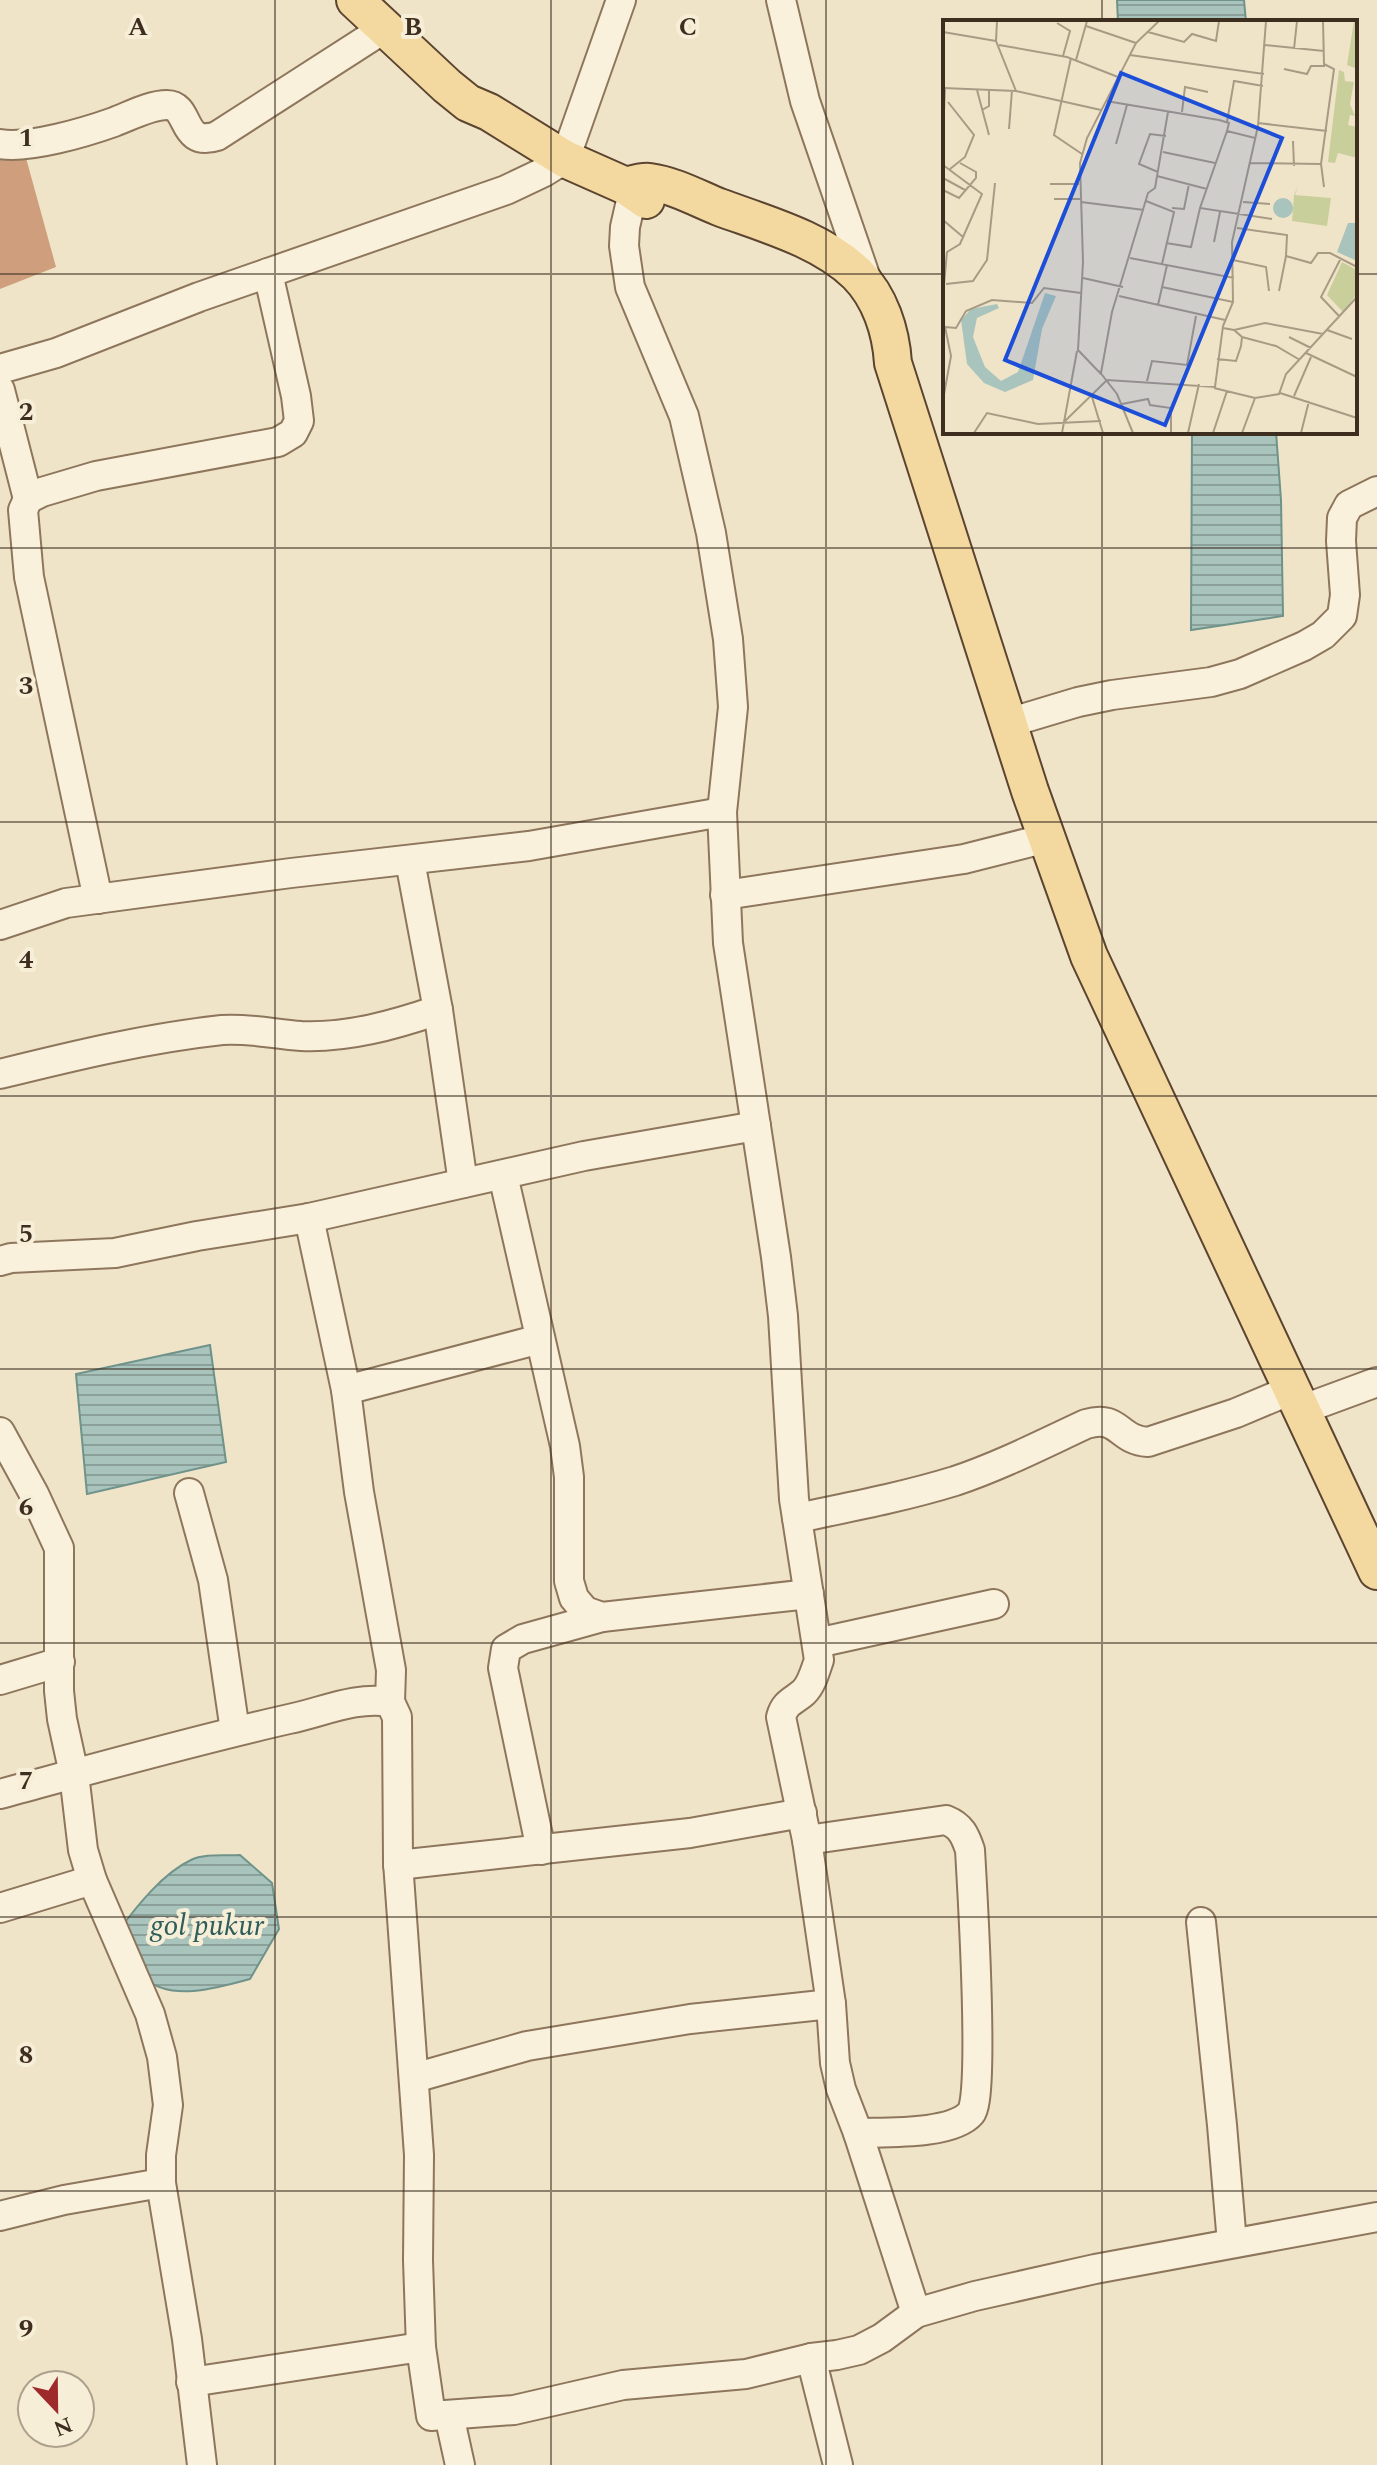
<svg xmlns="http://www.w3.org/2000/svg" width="1377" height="2465" font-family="Spectral,serif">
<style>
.water{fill:url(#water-rules);stroke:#6f938a;stroke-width:2}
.building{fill:#cf9f7d}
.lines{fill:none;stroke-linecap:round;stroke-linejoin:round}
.minor-casing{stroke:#8d765c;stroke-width:32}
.major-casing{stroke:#5b4430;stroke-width:40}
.minor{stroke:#faf1dc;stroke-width:28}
.major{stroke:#f3d9a0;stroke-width:36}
.grid{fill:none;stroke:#3d2e20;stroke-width:2;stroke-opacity:0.55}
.labels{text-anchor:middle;stroke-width:8;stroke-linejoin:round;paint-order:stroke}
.water-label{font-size:30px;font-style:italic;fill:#2f5d5a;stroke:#f7eed8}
.inset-road{fill:none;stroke:#a89b85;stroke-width:2}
.view{fill:#1d4ed8;fill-opacity:0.15;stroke:#1d4ed8;stroke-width:4}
.inset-edge{fill:none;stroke:#3d2e20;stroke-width:4}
.grid-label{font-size:26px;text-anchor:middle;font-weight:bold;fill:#3d2e20;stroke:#f7eed8;stroke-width:8;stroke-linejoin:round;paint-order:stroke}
</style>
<defs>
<pattern id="water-rules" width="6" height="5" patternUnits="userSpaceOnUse" patternTransform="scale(2)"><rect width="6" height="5" fill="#a9c4bc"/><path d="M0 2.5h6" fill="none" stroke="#8ba098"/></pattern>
</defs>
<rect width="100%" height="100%" fill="#f0e4c8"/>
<g class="water">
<path d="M1117,0H1244L1246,22H1118Z"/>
<path d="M1192,432H1276L1281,500L1283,616L1191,630Z"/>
<path d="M210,1345L226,1462L87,1494L76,1374Z"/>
<path d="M240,1855L272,1883L279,1929L250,1979C215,1988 171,2003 141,1976C132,1968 124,1942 119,1930C137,1906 163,1873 191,1860C204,1853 226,1856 240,1855Z"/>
</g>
<path class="building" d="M23,147L56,267L0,289V152Z"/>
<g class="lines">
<g class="minor-casing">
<g id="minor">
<path d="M781,0L805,101L868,284"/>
<path d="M0,144C29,149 86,132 114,122C130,116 150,105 167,105C191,105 180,148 217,136L385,28"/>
<path d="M633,192L625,227L624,246L630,287L684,416L711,533L728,639L733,707L722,812L728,943L776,1257L783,1316L794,1499L819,1660C815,1671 812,1684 804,1692C794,1701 785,1702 781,1717L807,1840L831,2004L835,2063L841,2089L858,2133L916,2313"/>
<path d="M0,369L56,353L199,297L506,190L544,172L565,159L621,0"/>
<path d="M0,390L28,499"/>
<path d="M1008,723L1078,702L1112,695L1211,682L1240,674L1304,646L1323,635L1342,616L1345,595L1341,541L1342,518L1349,505L1377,491"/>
<path d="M410,861L438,1010L463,1183"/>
<path d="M725,895L964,859L1047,838"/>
<path d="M98,899L29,577L23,510L28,499L42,492L96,476L278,442L293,433L299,421L296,396L268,273"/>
<path d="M0,925L66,903L291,873L529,846L722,812"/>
<path d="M0,1074C73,1056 147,1038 222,1030C249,1028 274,1034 301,1036C348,1038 394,1025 438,1010"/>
<path d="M503,1175L565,1446L569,1477V1581L574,1598L585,1611L602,1617L809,1594"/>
<path d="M309,1218L346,1390"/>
<path d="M0,1261L11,1258L115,1253L134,1249L197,1236L309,1218L584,1156L756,1126"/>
<path d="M1301,1410L1377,1382"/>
<path d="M0,1432L34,1494L59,1548V1691L62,1719L74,1774L83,1850L92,1880L150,2014L162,2057L168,2105L161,2155V2183L187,2339L202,2465"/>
<path d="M189,1493L213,1580L235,1731"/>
<path d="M797,1518C850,1507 903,1497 955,1481C1000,1466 1043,1444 1086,1424C1120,1414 1117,1440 1148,1442L1236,1413L1291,1390"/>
<path d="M817,1643L994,1604"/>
<path d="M0,1680L60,1662"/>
<path d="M390,1702L391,1670L359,1492L346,1390L540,1339"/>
<path d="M0,1794C96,1768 192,1741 289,1719C323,1712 356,1696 390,1702L397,1717L398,1862L419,2155L418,2260L421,2349"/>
<path d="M807,1840L946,1820C961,1826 965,1835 970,1850C972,1885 985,2097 971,2113C952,2135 887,2132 858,2133"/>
<path d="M541,1850L503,1668L506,1649L523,1639L602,1617"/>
<path d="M398,1865L690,1833L802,1813"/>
<path d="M0,1908L92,1880"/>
<path d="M1201,1922L1222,2125L1232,2243"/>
<path d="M414,2078L527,2046L690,2019L831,2004"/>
<path d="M0,2216L64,2200L161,2183"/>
<path d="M811,2358L838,2465"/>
<path d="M191,2382L421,2347L431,2416L514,2410L623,2385L746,2374L811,2358L837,2355L859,2350L882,2338L916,2313L975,2296L1095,2269L1377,2217"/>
<path d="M449,2415L460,2465"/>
</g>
</g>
<g class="major-casing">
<g id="major">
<path d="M355,0L447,86L468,103L489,112L565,159L626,186L646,200"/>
<path d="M626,186C633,184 642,181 650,182C673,185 697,198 719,207C765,224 821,239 857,274C880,297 891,331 893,363L1030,791L1089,956L1377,1571"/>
</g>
</g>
<use href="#minor" class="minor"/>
<use href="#major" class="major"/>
</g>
<path class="grid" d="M275,0V2465M551,0V2465M826,0V2465M1102,0V22M0,274H945M1355,274H1377M1102,432V2465M0,548H1377M0,822H1377M0,1096H1377M0,1369H1377M0,1643H1377M0,1917H1377M0,2191H1377"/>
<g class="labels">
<g class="water-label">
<text x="207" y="1935">gol pukur</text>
</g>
</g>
<g transform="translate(943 20)">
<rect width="414" height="414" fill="#f0e4c8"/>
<path d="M411,1H414V49L404,45ZM396,50L401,52L402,61L411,62L407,84L412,96L407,95L405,105L414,107V138L395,133L392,143L385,142ZM355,166L352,175L388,178L384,206L349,201L351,175ZM399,242L414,250V274L400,292L384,275Z" fill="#c9cf9b"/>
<path d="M330 188a10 10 0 1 1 20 0a10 10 0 1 1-20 0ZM405,203H414V241L394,232ZM102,273L113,276L99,309L90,360L62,372L41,363L24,344L18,300L28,289L54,284L56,288L34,298L30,317L42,347L58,361L75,352Z" fill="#a9c4bc"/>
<path class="inset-road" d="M54,1L53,21L73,71M380,1L381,44L391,49L378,144L381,167M114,3L127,11L120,36M143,6L193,23M0,12L53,21M205,12L241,22L249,14L273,21L276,1M56,25L124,37L175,57M322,25L381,31M351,29L354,1M187,35L321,54M128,38L111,115L139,134M133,40L144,1M341,49L364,54L368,46H382M0,68L73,71L158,90M34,70L46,115M163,81L276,100L286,103L284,111L312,118M5,82L31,115L22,137L7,149M39,90L46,86V70M239,92L242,67L265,72M284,102L291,61L320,66M315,103L384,111M66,109L69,70M284,111L257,188L329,199M0,114L2,68M350,121L351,146M173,124L184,85M220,132L272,143M307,143L378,144M0,145L39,174L17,224L4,232L0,275M215,152L196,144L207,114L223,116M214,156L264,169M0,158L22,170M107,164H136M0,170L16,178L33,158V152L17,143M111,179H137M203,181L231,192L219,244M138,182L201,190M300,182L327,184M229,188L241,189L246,164M0,200L20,217M294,208L344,215L343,236L368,243L375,233H387L414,247M271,222L277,192M223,223L248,227L257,188M187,238L291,258M290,240L323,247L326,271M140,258L180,267M3,264L30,261L44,240L52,163M219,267L290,282M336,271L343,236M176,276L282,300M215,285L224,245M396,296L378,277L398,238M2,307L13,308L23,291L49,280L89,283L101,268L138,273M291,310L322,303L380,314M384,310L409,319M299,317L333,326L357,340M346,317L368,328M363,333L414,357M274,339L293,341L298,326L299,317L291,310L280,308M156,351L174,374L190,413M158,353L169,292L205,173L212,168L225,92M158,354L135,330L140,242L137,143L144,118L193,23L216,1M204,361L209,341L244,345L253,296M271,368L312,378L336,374L343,354L414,277M337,373L414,398M351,376L368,337M149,377L160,413M0,380L8,336L2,307M179,384L205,379L207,385L228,388V413M122,401L164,360L272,367L280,306L290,282L289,222L315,106L323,1M31,413L44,393L95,404L158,401M119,413L134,331M245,413L256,364M270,413L284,371M299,413L312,378M358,413L366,381"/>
<path class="view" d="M178,53L339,118L222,405L62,340Z"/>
<rect width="414" height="414" class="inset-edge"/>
</g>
<g class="grid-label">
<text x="138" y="35">A</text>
<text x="413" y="35">B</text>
<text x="688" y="35">C</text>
<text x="26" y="146">1</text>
<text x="26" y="420">2</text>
<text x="26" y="694">3</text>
<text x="26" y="968">4</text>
<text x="26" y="1242">5</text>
<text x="26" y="1515">6</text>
<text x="26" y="1789">7</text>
<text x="26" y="2063">8</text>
<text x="26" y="2337">9</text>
</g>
<g transform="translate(56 2409) rotate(158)"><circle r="38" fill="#f7eed8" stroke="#ada18e" stroke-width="2"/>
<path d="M0-6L14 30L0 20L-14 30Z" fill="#9e2a2b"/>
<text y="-12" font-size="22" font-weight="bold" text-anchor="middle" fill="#3d2e20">N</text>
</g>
</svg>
